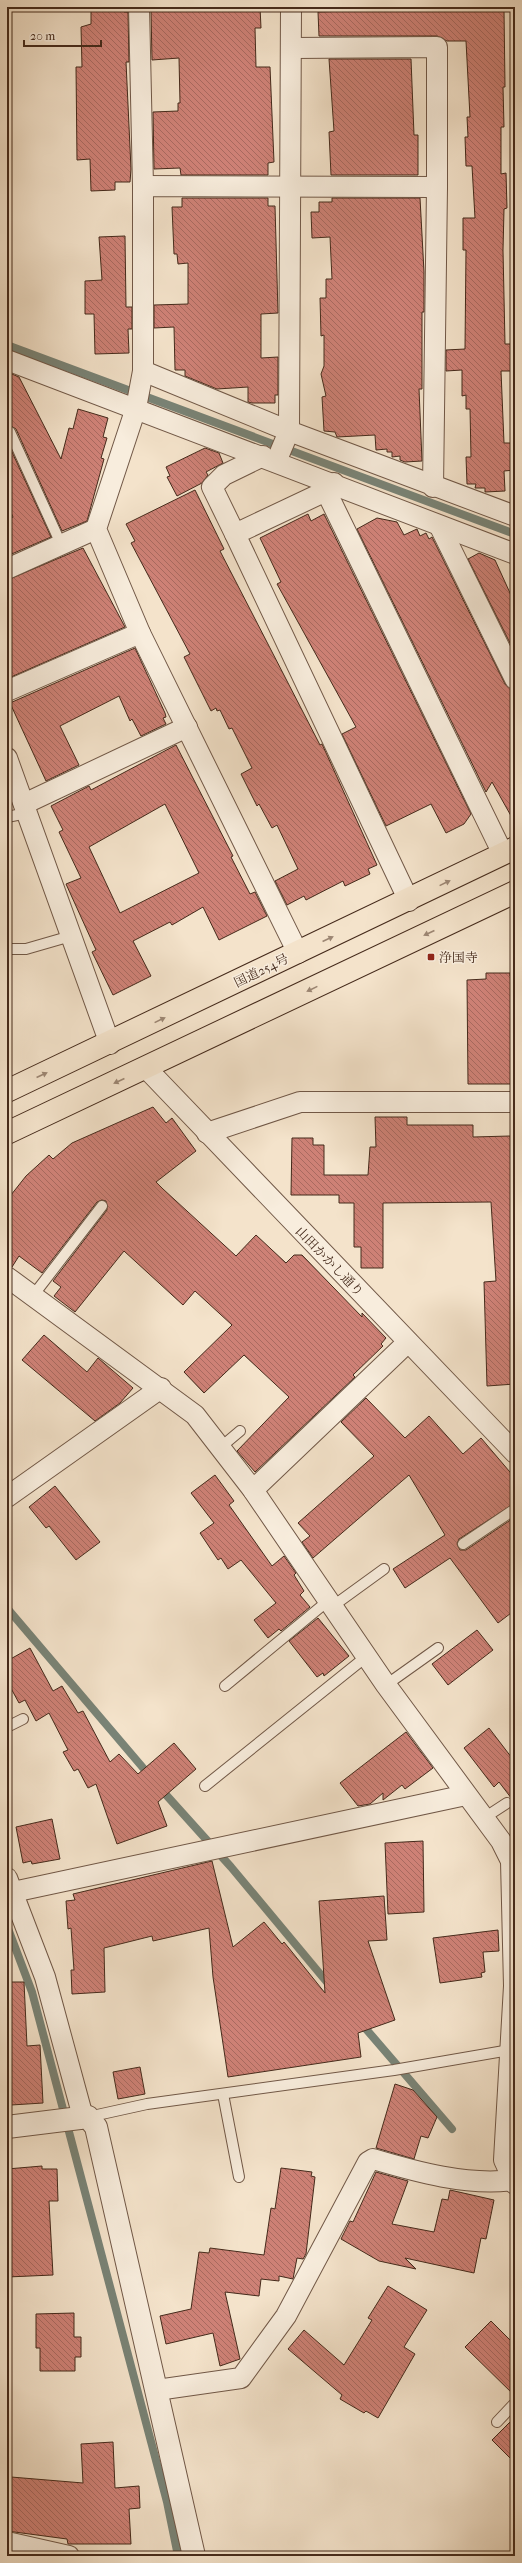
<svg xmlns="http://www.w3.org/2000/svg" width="522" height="2563" font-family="'IM FELL French Canon','Noto Serif JP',serif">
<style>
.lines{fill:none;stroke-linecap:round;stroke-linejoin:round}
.stream{stroke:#798376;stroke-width:8}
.building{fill:url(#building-back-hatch);stroke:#452a1b;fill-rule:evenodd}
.service-casing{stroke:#715847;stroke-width:12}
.minor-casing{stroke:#715847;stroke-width:22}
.tertiary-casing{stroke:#715847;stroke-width:24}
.trunk-casing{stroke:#452a1b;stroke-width:24}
.service{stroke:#f8eddd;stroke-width:10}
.minor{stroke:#f8eddd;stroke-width:20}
.tertiary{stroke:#f8eddd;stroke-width:22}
.trunk{stroke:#f4e3cb;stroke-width:22}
.oneway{fill:#9c8673}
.poi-dot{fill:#8f2418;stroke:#f8eddd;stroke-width:1.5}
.labels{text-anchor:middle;stroke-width:3;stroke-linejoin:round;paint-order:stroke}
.poi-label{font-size:13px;fill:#452a1b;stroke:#f8eddd;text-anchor:start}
.street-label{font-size:13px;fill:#452a1b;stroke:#f8eddd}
</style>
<defs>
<pattern id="building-back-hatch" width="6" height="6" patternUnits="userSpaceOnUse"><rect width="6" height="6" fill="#ce8176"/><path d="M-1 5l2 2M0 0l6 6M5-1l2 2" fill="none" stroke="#a96a60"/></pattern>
</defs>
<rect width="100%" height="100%" fill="#f4e3cb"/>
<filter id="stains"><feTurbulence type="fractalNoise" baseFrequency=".005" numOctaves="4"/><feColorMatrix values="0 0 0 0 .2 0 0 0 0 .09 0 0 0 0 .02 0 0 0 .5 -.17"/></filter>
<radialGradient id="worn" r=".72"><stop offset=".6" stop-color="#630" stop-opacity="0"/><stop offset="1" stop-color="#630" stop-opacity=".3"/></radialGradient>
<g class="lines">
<g class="stream">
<path d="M7,345L515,534"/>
<path d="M7,1608L150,1776"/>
<path d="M159,1787L231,1867L331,1987"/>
<path d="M7,1926L32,1992L167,2502L178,2556"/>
<path d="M360,2022L452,2129"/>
</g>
</g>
<g class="building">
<path d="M91,7H124V12H128L129,62H126L131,169L130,182H115V190L91,191L90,159L77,160L76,67H82L81,27L91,24Z"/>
<path d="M172,7H260L261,28H255L256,67H270L274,162L268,163V175H181L180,168L154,169L153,112L178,111V103H180L179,58L152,60L151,11L172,10Z"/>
<path d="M410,9V11L504,10L505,87H503L504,127H501V174L506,173L507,208L504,209L503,250L505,344H515V371H501L504,443H515V470L504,471L505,491L485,492V488H475L476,484H467L466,457H471L470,409H466V395L462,396V370L446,371V350L465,349L466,250H463V218H475L472,166H466L465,137H468L467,117H470L466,41H447L437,36H319L318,12Z"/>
<path d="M329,59H411L414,135H418V175H331L329,132L334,131Z"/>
<path d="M182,198H268V206H275L278,313L261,314V358L278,357V395H275V403H252L248,402V387L217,389L185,376V370H175L174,327L154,328V305L188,304V263L178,264L177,254H174L172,207H182Z"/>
<path d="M332,198H420L424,272V312H422V389H419L422,461L405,462L400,460V456L392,457V452H387V449L376,450L375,435L337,437L335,432L324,431L322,397L326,396L321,374L324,366V335L321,336L320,298H326V279H332L330,237L312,238L311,212H319V202H332Z"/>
<path d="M125,236L126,307H132V329H128L129,353L95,354L94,314H85V281L102,280L99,237Z"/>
<path d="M7,372L19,377L61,459L69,428L73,429L78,409L108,418L103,437L107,438L101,458L104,459L87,521L62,531L16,429L11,426H7Z"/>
<path d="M7,441L51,537L7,556V520L13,517L7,504Z"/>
<path d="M205,448L219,453L223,463L206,472L208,475L202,483L177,496L167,477L170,476L166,467Z"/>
<path d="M195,490L224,549L220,551L320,745L322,744L377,865L368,869L370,874L345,886L343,881L306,900L304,896L287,905L275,881L298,869L277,825L272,828L259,804L257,806L241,774L252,768L232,728L229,729L220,710L217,711L216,708L211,711L184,657L190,654L131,543L135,541L126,524Z"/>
<path d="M308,514L311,521L324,514L471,814L464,824L446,833L431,804L386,826L342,734L356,727L277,584L281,582L260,538Z"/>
<path d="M377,518L397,522L404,535L417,529L420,536L426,533L429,539L432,537L505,684L515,690V823L492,782L486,792L357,529Z"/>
<path d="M83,548L125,627L11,677L7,669V580Z"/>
<path d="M479,553L495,560L515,604V653L468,559Z"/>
<path d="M135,648L165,713L166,717L163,718L166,724L141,736L132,719L130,721L119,696L60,726L79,765L46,781L10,703Z"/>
<path d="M176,745L233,856L231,857L250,894L255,892L267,916L219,940L203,907L172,925L170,922L133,941L151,976L113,995L92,952L96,950L66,884L81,878L59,832L63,830L51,806L89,786L91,790ZM165,804L199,873L120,913L89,847Z"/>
<path d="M486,973H510V976H515V1084H468L467,980L486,979Z"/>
<path d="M153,1107L166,1123L172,1118L196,1151L156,1182L163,1189L236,1256L256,1235L286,1263L294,1255H302L362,1317V1313L386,1338L381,1344L383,1346L353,1375L355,1377L255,1472L237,1451L289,1397L244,1355L204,1393L184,1372L232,1325L195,1291L183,1305L124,1251L75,1312L54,1296L61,1287L53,1281L107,1210L106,1201L102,1200L97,1202L42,1273L19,1256L12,1267L7,1266V1200L26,1176L49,1155L53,1159L72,1143Z"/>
<path d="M375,1117H407V1125H473V1137L510,1136L511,1142H514L515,1171H511L512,1213H515V1384L487,1386L484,1282L496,1281L491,1202L383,1203V1268H361V1247H354V1203H339V1195H291L292,1138H313V1145H324V1175H368L370,1147H376Z"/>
<path d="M44,1335L87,1372L98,1358L133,1388L120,1403L95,1421L22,1360Z"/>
<path d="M366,1398L405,1438L429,1416L463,1454L481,1438L515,1478V1503L459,1539L457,1544L460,1550H466L515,1517V1610L498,1623L450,1558L405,1588L393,1569L445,1535L409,1475L313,1558L302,1542L310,1536L298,1523L374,1456L341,1422Z"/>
<path d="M215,1475L234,1501L229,1505L272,1566L284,1556L296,1573L294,1575L304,1591L300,1595L310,1607L281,1631L279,1629L268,1638L254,1620L276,1603L241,1560L228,1569L221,1558L218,1560L200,1533L214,1523L191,1493Z"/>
<path d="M55,1486L100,1542L76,1560L49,1526L46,1528L29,1507Z"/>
<path d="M318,1618L349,1656L324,1676L323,1673L317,1677L289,1641Z"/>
<path d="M477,1630L493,1650L448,1685L432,1664Z"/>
<path d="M30,1648L53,1691L62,1686L78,1713L83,1711L110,1762L119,1754L138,1774L174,1743L196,1769L158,1802L167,1826L117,1844L96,1784L88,1788L78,1769L74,1771L63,1752L68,1750L49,1713L36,1721L25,1700L19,1703L7,1681V1661Z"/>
<path d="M489,1728L515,1762V1803L499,1782L494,1787L464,1748Z"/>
<path d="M406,1732L433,1768L405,1789L402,1785L383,1800V1793L370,1804L358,1806L340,1783Z"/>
<path d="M52,1819L60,1859L32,1864L31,1861L23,1863L16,1827Z"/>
<path d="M423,1841L424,1912L388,1914L385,1843Z"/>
<path d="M212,1861L233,1947L264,1922L282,1944L284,1942L325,1993L319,1901L384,1896L387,1940L368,1941L395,2020L358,2033L361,2057L228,2077L213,1977L209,1928L153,1941L152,1936L104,1948L105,1992L72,1994L71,1970H74L71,1928L68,1929L66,1901L75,1900L73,1894Z"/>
<path d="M498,1930L499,1951L483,1952L485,1972L481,1973L482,1977L440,1983L433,1938Z"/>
<path d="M7,1982H24L27,2046L40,2045L43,2103L11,2105V2103H7Z"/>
<path d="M140,2067L145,2094L118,2099L113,2072Z"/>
<path d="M395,2084L413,2090L437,2117L428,2138L421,2136L414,2159L376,2148Z"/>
<path d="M42,2166V2169H57L58,2201H49L53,2275L7,2277V2169Z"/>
<path d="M281,2168L312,2172L311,2176L315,2177L306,2254L303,2259L297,2258L293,2279L279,2276V2281L261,2279L259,2296L225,2292L240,2359L220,2366L213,2333L166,2344L160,2316L191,2309L199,2252L209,2253L210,2248L264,2255L271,2208L275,2209Z"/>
<path d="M376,2172L408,2181L392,2224L434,2232L442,2199L448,2200L450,2190L494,2200L486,2239L481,2238L474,2273L405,2258L416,2269L379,2261L341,2239L350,2221L353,2222Z"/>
<path d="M388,2286L427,2310L404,2347L415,2354L378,2418L366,2411L364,2413L340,2399L342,2395L288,2349L304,2330L344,2365L372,2320L368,2318Z"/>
<path d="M74,2313V2337H81V2357H75V2371H40V2348H36V2314Z"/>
<path d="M491,2321L515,2345V2396L465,2347Z"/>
<path d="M515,2417V2463L492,2440Z"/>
<path d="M113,2442L115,2488L139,2486L140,2508L129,2509L131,2544H68L67,2539L7,2531L11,2477L83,2483L81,2444Z"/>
</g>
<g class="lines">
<g class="service-casing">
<g id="service">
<path d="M10,432L61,544"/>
<path d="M7,817L27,813"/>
<path d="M7,949H26L71,936"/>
<path d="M32,1297L102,1206"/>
<path d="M221,1447L240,1431"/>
<path d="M463,1544L515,1509"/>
<path d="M333,1606L384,1569"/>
<path d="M386,1685L438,1648"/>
<path d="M225,1686L329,1600"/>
<path d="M7,1727L23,1719"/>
<path d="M205,1786L367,1656"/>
<path d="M484,1818L507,1803"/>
<path d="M223,2094L239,2177"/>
<path d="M88,2117L147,2104L394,2070L510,2050"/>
<path d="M497,2422L513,2405L515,2408"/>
</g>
</g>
<g class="minor-casing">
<g id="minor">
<path d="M139,7L143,186"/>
<path d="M293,48L437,47V187"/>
<path d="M7,360L515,554"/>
<path d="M143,371L289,431L515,516"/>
<path d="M276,462L289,431L291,7"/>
<path d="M334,483L326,491L235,534L409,901"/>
<path d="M326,491L503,854"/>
<path d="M440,527L515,679"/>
<path d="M235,534L212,487L224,475L263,456"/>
<path d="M7,569L96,529"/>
<path d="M7,691L140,633"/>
<path d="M7,758L110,1044"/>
<path d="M24,804L187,727"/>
<path d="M298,953L140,633L96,529L136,408L143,371V186L437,187L433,487"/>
<path d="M146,1068L515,1453"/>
<path d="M207,1133L300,1102H515"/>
<path d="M7,1277L195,1415L253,1490L386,1685L501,1841L511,1861L514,1986L504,2160L515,2184"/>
<path d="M253,1490L408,1342"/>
<path d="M7,1497L161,1388"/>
<path d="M7,1878L45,1977L83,2117"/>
<path d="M13,1892L466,1795"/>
<path d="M157,2390L241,2378L286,2316L368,2162L373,2159C417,2172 467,2186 513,2180"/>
<path d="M7,2542L69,2556"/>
</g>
</g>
<g class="tertiary-casing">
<path id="tertiary" d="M7,2127L88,2117L96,2127L194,2556"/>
</g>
<g class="trunk-casing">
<g id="trunk">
<path d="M7,1091L515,848"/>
<path d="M7,1133L515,892"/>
</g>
</g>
<use href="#service" class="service"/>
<use href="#minor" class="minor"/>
<use href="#tertiary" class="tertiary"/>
<use href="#trunk" class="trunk"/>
</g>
<defs><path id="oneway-solid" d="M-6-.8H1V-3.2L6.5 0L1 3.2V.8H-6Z"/></defs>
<g class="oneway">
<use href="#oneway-solid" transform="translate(445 883) rotate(-26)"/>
<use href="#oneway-solid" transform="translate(429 933) rotate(155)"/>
<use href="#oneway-solid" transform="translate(328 939) rotate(-25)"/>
<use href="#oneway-solid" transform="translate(312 989) rotate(154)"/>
<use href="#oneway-solid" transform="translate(160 1020) rotate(-26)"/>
<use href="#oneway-solid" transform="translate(42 1075) rotate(-25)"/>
<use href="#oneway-solid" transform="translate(119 1081) rotate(155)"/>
</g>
<rect class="poi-dot" x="427" y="953" width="8" height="8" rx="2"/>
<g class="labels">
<g class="poi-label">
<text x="439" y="962">浄国寺</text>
</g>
<g class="street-label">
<text transform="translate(261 970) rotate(-26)" y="5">国道254号</text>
<text transform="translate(330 1261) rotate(46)" y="5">山田かかし通り</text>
</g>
</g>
<rect width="522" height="2563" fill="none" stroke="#f4e3cb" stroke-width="24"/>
<rect x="8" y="8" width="506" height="2547" fill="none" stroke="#452a1b" stroke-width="2"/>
<rect x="12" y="12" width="498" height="2539" fill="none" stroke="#452a1b"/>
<path d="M24 40v6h77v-6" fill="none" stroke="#452a1b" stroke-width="2"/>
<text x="30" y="40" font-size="12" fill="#452a1b" stroke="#f8eddd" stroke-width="3" paint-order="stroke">20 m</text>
<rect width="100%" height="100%" filter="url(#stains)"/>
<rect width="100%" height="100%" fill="url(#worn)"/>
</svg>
